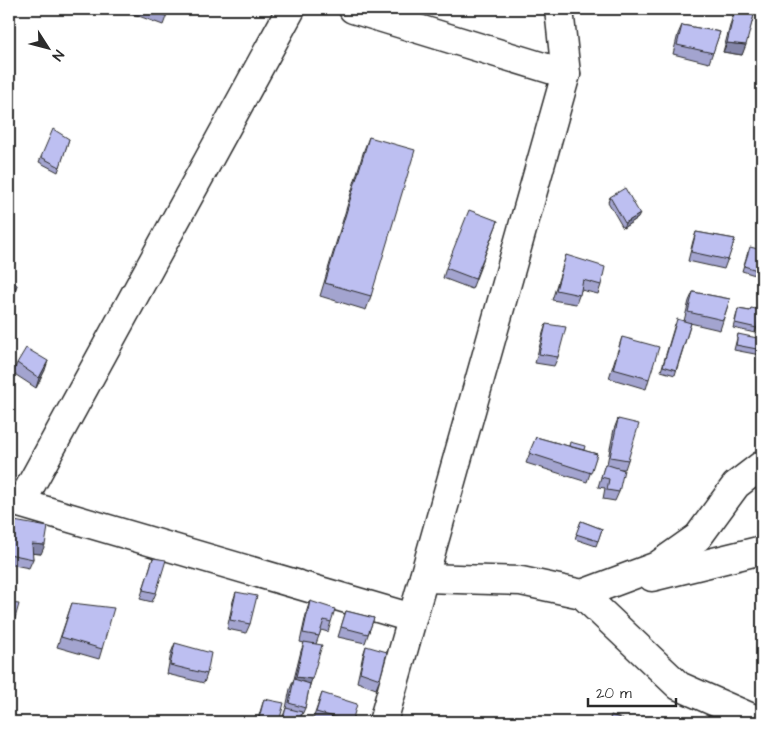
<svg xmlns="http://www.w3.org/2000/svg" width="771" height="731" font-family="'Architects Daughter',sans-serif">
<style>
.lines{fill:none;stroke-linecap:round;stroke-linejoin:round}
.minor-casing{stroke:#2b2b2b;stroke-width:31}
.minor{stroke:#fff;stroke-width:28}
.wall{fill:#a3a4cf;stroke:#2b2b2b}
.shaded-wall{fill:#8486a9;stroke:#2b2b2b}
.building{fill:#bdbff1;stroke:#2b2b2b}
</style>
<rect width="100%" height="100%" fill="#fff"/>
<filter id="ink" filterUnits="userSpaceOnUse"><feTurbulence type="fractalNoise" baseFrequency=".02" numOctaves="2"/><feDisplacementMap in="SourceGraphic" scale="10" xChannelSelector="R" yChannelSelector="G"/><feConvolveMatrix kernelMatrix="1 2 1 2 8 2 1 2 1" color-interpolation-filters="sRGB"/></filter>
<g filter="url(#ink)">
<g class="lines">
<g class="minor-casing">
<g id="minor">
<path d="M353,9L566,74"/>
<path d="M9,500L412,618"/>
<path d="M21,503L291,9"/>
<path d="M652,577L762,550"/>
<path d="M424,578L521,581L582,594L679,686L761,722"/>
<path d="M582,594L657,566L698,537L736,485L762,465"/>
<path d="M383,722L566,74L559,9"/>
</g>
</g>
<use href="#minor" class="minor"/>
</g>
<g class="wall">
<path d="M129,9H169L163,25L128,12Z"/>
<path d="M735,9H756L742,55L723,52L731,22Z"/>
<path d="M682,25L720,32L709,63L673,54L678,34Z"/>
<path d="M369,137L371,296L366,310L320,296L364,150Z"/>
<path d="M69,139L58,172L39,162L41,157Z"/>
<path d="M610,197L638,218L623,228L608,202Z"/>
<path d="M498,221L472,289L443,278L446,268Z"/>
<path d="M696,232L735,239L724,269L688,261L693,241Z"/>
<path d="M748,252L757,270L755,275L742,271Z"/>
<path d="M566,255L601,285L598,294L581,290L576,304L552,300Z"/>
<path d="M693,292L730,299L720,330L690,323H691L675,375L661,371L675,324L684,321L689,301Z"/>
<path d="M751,308L757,328L755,333L733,328L738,309L750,311Z"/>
<path d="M546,324L558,357L554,366L535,363L543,333Z"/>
<path d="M738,334L762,350L760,355L734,350Z"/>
<path d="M622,337L649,379L646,389L609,378Z"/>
<path d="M17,363L45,370L36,388L13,373Z"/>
<path d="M618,419L628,460L625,469H620L619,492L615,501L603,499L605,488L598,487L605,464H607L614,429Z"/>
<path d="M536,437L597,454L587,482L526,463Z"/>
<path d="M581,521L602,529L596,546L575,539Z"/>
<path d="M9,534L41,554L32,553L33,559L29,568L9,564Z"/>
<path d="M153,558L156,593L152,602L140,599Z"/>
<path d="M236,592L250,624L246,633L227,629L233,601Z"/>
<path d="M310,601L331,622L328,632L321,630L316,644L310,684L305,708L301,717H300L299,722H281L286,708L290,689L294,679L301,651L304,643L300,642L307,610Z"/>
<path d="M9,603L14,622L11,632H9Z"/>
<path d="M72,603L102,649L99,659L57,647Z"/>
<path d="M346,611L374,618L365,643L338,637Z"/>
<path d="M175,643L207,674L204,683L167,674L171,653Z"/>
<path d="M366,646L380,679L376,689L357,682L363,655Z"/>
<path d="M322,693L352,722H312Z"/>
<path d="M264,699L279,722H257Z"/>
</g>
<g class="shaded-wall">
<path d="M727,43L746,45L742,55L723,52Z"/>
<path d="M640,214L638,218L623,228L625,223Z"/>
<path d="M17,285L14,295L9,301V296Z"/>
<path d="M48,361L45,370L36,388L39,378Z"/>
<path d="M32,544L45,545L41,554L28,553Z"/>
<path d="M296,677L312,679L309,688L293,686Z"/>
</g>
<g class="building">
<path d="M147,9H169L166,16Z"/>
<path d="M734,13L754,15L746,45L727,43Z"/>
<path d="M682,25L720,32L713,53L677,45Z"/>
<path d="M53,129L69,139L60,167L41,157Z"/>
<path d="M369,137L415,150L371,296L325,283Z"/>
<path d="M625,188L640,214L625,223L610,197Z"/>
<path d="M469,210L498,221L475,279L446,268Z"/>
<path d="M696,232L735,239L728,260L691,252Z"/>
<path d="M750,247L762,250L757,270L744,266Z"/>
<path d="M566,255L605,267L601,285L583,280L580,295L556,290Z"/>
<path d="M9,278L17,285L9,296Z"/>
<path d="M693,292L730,299L723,320L688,312Z"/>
<path d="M751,308L761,310L757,328L735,323L738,309L750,311Z"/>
<path d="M677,319L691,323L676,370L663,366Z"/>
<path d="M546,324L566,327L558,357L539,354Z"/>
<path d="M738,334L762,339V350L736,345Z"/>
<path d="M622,337L659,347L649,379L613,369Z"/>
<path d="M26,348L48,361L39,378L17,363Z"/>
<path d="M618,419L639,424L628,460L610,457Z"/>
<path d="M536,437L597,454L591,473L529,453Z"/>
<path d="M570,442L585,446L584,450L569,446Z"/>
<path d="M605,464L624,470L619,492L607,490L609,479L601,477Z"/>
<path d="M14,521L48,527L45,545L32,544L33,559L9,554V534Z"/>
<path d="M581,521L602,529L598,541L576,534Z"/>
<path d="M153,558L166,560L156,593L143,590Z"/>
<path d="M236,592L257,596L250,624L230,620Z"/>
<path d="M310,601L335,609L331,622L324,620L319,636L303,633Z"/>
<path d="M9,603L19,604L14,622H9Z"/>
<path d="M72,603L114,608L102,649L61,637Z"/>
<path d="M346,611L374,618L368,634L341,627Z"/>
<path d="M9,638L13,640L9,652Z"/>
<path d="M304,642L322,645L312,679L296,677Z"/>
<path d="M175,643L211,653L207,674L170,665Z"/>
<path d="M366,646L387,652L380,679L360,672Z"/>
<path d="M294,679L310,684L305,708L289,703Z"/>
<path d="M322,693L357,704L352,722L316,712Z"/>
<path d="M264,699L284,703L279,722H258Z"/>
<path d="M286,708L302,712L299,722H282Z"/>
<path d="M611,715L631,722H609Z"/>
</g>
</g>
<rect width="771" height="731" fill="none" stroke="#fff" stroke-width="30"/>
<rect x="15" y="15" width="741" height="701" fill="none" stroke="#2b2b2b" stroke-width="2" filter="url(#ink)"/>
<g transform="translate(48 48) rotate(126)" stroke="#ffffff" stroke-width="4" paint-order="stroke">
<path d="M0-4L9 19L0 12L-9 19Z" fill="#2b2b2b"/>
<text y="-8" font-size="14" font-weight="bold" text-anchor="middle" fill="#2b2b2b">N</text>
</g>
<path d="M588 698v8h88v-8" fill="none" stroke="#2b2b2b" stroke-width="2.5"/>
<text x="596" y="698" font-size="15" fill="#2b2b2b" stroke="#ffffff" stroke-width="4" paint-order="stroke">20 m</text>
</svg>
